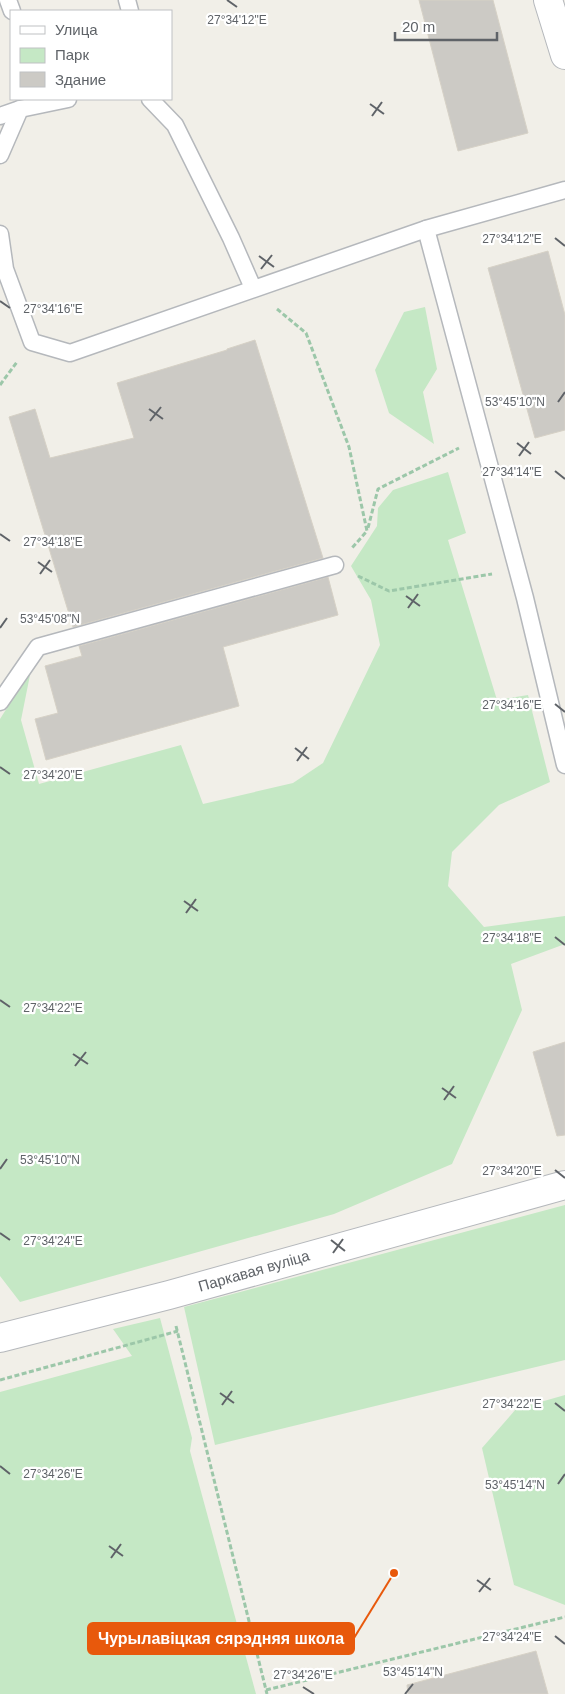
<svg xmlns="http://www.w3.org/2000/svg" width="565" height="1694" font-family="Arial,sans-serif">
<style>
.green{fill:#c5e8c5}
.building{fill:#cccac5;stroke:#d6d1c6}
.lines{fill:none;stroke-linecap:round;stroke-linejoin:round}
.service-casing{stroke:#b5b8bc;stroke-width:19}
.minor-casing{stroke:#b5b8bc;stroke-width:30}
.tertiary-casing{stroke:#b5b8bc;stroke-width:30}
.path{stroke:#9cc7a9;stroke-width:3;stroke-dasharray:5 2.5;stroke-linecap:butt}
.service{stroke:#fff;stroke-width:16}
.minor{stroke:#fff;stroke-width:28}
.tertiary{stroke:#fff;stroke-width:28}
.ticks{fill:none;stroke:#5f6368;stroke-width:2}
.labels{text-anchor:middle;stroke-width:4.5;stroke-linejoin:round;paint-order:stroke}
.street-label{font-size:15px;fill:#5f6368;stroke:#fff}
.ticks-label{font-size:12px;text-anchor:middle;fill:#5f6368;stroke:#fff;stroke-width:4.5;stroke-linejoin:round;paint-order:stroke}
.leader{fill:none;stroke:#e8590c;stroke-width:2}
.callout-dot{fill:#e8590c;stroke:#fff;stroke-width:2}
.callout{fill:#e8590c;stroke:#e8590c;stroke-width:2}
.callout-label{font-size:16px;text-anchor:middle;font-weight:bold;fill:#fff}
</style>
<rect width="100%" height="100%" fill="#f1efe8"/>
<g class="green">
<path d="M425,307L437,369L423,392L434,444L389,413L375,370L404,312Z"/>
<path d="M448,472L466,533L448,540L497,700L528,695L550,782L499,805L452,852L448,886L484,927L565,916V944L511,964L522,1010L452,1164L334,1214L20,1302L0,1276V719L31,670L21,720L39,784L181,745L203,804L293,783L323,763L380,645L371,600L351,566L377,526L378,508L393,490Z"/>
<path d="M565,1205V1360L215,1445L184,1307Z"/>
<path d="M160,1318L192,1438L190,1451L256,1694H0V1392L132,1356L113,1329Z"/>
<path d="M565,1395V1605L514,1585L482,1448L516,1409Z"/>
</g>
<g class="building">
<path d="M419,0H493L528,133L458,151Z"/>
<path d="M548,251L565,315V430L535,438L488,268Z"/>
<path d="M255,340L323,558L73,627L9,417L35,409L50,458L134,438L117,383L227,350V349Z"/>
<path d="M328,577L338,615L223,647L239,706L46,760L35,719L58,713L45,666L82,656L79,646Z"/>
<path d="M565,1042V1135L557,1136L533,1052Z"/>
<path d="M536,1651L548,1694H408L407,1685Z"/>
</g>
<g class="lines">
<g class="service-casing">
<g id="service">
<path d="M8,0L12,11"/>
<path d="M127,0L130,11"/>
<path d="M150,99L175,125L231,238L253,288"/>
<path d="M0,116L20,109"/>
<path d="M0,155L20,109L68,99"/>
<path d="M565,190L426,229L525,598L565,765"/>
<path d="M0,234L5,269L32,342L70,353L426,229"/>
<path d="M0,702L38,647L335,565"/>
</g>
</g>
<g class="minor-casing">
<path id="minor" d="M548,0L565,55"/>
</g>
<g class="tertiary-casing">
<path id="tertiary" d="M0,1338L169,1295L565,1185"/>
</g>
<g class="path">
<path d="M277,309L306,333L349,447L367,531L352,548"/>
<path d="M0,385L17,362"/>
<path d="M368,528L378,489L459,448"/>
<path d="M358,576L389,591L492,574"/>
<path d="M176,1326L267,1694"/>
<path d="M0,1380L178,1331"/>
<path d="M266,1690L565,1617"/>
</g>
<use href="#service" class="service"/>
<use href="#minor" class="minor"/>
<use href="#tertiary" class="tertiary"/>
</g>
<path class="ticks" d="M227,0L237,7M370,104L384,114M372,116L382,102M555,238L565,246M259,256L274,267M261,269L272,255M0,301L10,308M558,402L565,392M149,409L163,419M150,421L161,407M517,443L531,454M519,456L529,442M555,471L565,479M0,534L10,541M38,562L52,572M40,574L50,560M406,596L420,606M408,608L418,594M0,628L7,618M555,704L565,712M295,748L309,759M297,761L307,747M0,767L10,774M184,901L198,911M186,913L196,899M555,937L565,945M0,1000L10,1007M73,1054L88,1064M75,1066L86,1052M442,1088L456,1098M444,1100L454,1086M0,1169L7,1159M555,1170L565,1178M0,1233L10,1240M331,1240L345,1251M333,1253L343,1239M220,1393L234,1403M555,1403L565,1411M222,1405L232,1391M0,1466L10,1474M558,1484L565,1474M109,1546L123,1556M111,1558L121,1544M477,1580L491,1590M479,1592L490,1578M555,1636L565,1644M303,1687L314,1694M405,1694L413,1684"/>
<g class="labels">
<g class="street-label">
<text transform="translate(254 1271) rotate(-16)" y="5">Паркавая вуліца</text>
</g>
</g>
<g class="ticks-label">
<text x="237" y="24">27°34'12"E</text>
<text x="512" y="243">27°34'12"E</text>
<text x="53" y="313">27°34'16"E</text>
<text x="515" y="406">53°45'10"N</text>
<text x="512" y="476">27°34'14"E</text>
<text x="53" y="546">27°34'18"E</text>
<text x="50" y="623">53°45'08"N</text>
<text x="512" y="709">27°34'16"E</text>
<text x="53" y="779">27°34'20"E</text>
<text x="512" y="942">27°34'18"E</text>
<text x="53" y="1012">27°34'22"E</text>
<text x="50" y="1164">53°45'10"N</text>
<text x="512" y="1175">27°34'20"E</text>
<text x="53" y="1245">27°34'24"E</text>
<text x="512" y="1408">27°34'22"E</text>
<text x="53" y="1478">27°34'26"E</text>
<text x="515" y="1489">53°45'14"N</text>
<text x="512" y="1641">27°34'24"E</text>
<text x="413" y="1676">53°45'14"N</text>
<text x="303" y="1679">27°34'26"E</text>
</g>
<path class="leader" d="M394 1573L354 1638"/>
<circle class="callout-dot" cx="394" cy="1573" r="5"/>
<rect class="callout" x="88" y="1623" width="266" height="31" rx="5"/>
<g class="callout-label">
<text x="221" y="1644">Чурылавіцкая сярэдняя школа</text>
</g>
<rect x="10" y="10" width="162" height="90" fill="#ffffff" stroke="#bfc1c3"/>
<rect x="20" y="26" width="25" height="8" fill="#ffffff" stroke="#bfc1c3"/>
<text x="55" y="35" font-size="15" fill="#5f6368">Улица</text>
<rect x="20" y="48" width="25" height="15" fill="#c5e8c5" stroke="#bfc1c3"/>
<text x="55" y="60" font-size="15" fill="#5f6368">Парк</text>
<rect x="20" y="72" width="25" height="15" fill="#cccac5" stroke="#bfc1c3"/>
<text x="55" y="85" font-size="15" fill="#5f6368">Здание</text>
<path d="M395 32v8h102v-8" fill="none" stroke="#5f6368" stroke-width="2.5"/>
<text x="402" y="32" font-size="15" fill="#5f6368" stroke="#ffffff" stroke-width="4" paint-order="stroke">20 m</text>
</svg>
